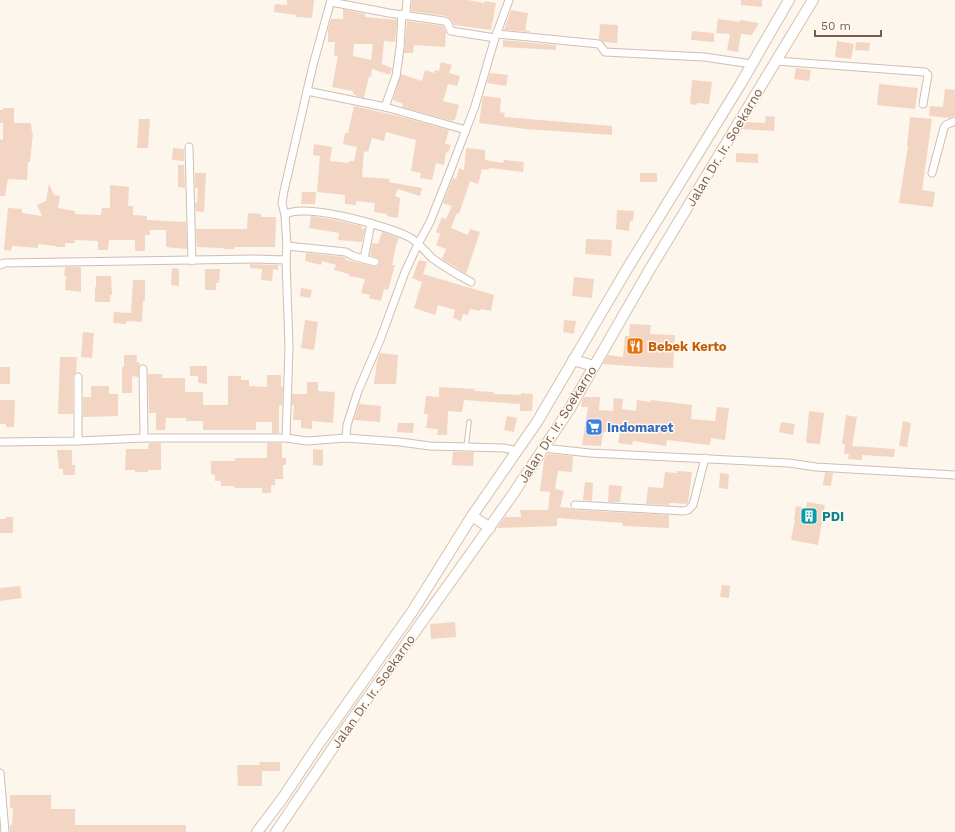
<svg xmlns="http://www.w3.org/2000/svg" width="955" height="832" font-family="'Work Sans',sans-serif">
<style>
.building{fill:#f3d5c3;fill-rule:evenodd}
.lines{fill:none;stroke-linecap:round;stroke-linejoin:round}
.lane-casing{stroke:#d1beb0;stroke-width:5.5}
.street-casing{stroke:#d1beb0;stroke-width:9}
.secondary-casing{stroke:#d6c0b0;stroke-width:12}
.lane{stroke:#fff;stroke-width:3.5}
.street{stroke:#fff;stroke-width:7}
.secondary{stroke:#fff;stroke-width:10}
.labels{text-anchor:middle;stroke-width:3;stroke-linejoin:round;paint-order:stroke}
.street-label{font-size:13px;fill:#7a5c4d;stroke:#fffaf3}
.food-label{font-size:13px;font-weight:bold;fill:#c56008;stroke:#fffaf3;text-anchor:start}
.shop-label{font-size:13px;font-weight:bold;fill:#366cbe;stroke:#fffaf3;text-anchor:start}
.culture-label{font-size:13px;font-weight:bold;fill:#0d838f;stroke:#fffaf3;text-anchor:start}
</style>
<rect width="100%" height="100%" fill="#fdf6ec"/>
<g class="building">
<path d="M287,0H314L312,18L296,17V15L274,12L275,4L287,5Z"/>
<path d="M412,0H468L484,3L485,1L496,3L491,30L454,25L451,19L446,16L411,11Z"/>
<path d="M741,0H762V7L741,5Z"/>
<path d="M343,9L365,14V17L397,20L395,42L384,41L382,64L392,68L390,75L372,69L371,77L369,76L364,98L356,96V95L353,94V91L332,87L338,56H334L335,42H328V29L331,19H343ZM354,44H373L371,60L353,56Z"/>
<path d="M511,10L528,13L525,30L530,31V32L504,30Z"/>
<path d="M718,19L740,22V20L759,23L752,35L741,34L738,52L727,50L730,34L716,33Z"/>
<path d="M407,21L443,26L446,32L445,47L414,45L413,53H404Z"/>
<path d="M600,24L618,25L617,43L604,42L599,39Z"/>
<path d="M692,31L714,33V42L691,40Z"/>
<path d="M503,40L556,45V50L503,47Z"/>
<path d="M837,41L854,44L851,59L835,57Z"/>
<path d="M856,42L870,43L869,51L855,50Z"/>
<path d="M441,62L452,65L449,73L460,76L457,86L448,84L443,101L459,105L455,120H452V121L402,107L403,104L393,100L401,74L422,81L425,70L434,73L435,70L439,71Z"/>
<path d="M796,68L811,70L809,81L794,79Z"/>
<path d="M490,73L508,75L506,86L487,83Z"/>
<path d="M692,80L712,82L709,104L697,103V105L690,104Z"/>
<path d="M879,84L918,88L915,109L877,105Z"/>
<path d="M945,89L955,90V116L949,118L929,116L930,106L943,107Z"/>
<path d="M483,96L501,98L500,112L505,113L504,117L612,126V135L526,129L479,123Z"/>
<path d="M354,106L398,116L449,130L445,144L451,145L448,153L446,152L444,165L436,163L432,180L420,178L421,173L411,171L416,140L386,132L384,141L372,138L368,152L364,151L362,177L390,179L389,182L422,188L420,196L398,189L395,196L400,198L398,218L387,216V214L374,212L375,203L356,201V205L345,204V195L317,192L320,156L313,155L314,144L332,147L330,161L349,163V161H354L357,147L343,144L345,133H348Z"/>
<path d="M3,108H14V123H31L32,133H33L30,162H28L27,180L8,179L5,196H0V139L3,140V123H0V110H3Z"/>
<path d="M766,116L775,117L774,131L742,129L747,122L765,123Z"/>
<path d="M910,117L932,119L922,190L935,192L933,207L899,203L908,146H907Z"/>
<path d="M139,119H150L148,148H137Z"/>
<path d="M173,148L184,149V161L172,160Z"/>
<path d="M466,148L485,150V160L503,163L504,160L524,162L523,172L489,168L488,170L482,169L478,184L470,181L459,214L457,213L451,228L468,235L470,229L480,232L466,274L442,259L446,249L436,245L440,234L436,232L442,217L446,219L452,206L443,203L453,178L456,179L459,168L464,170Z"/>
<path d="M736,153L758,154V163L736,162Z"/>
<path d="M178,165H184L185,188L178,187Z"/>
<path d="M195,173H206L204,212L196,211L195,203H197L198,188H195Z"/>
<rect x="640" y="173" width="17" height="9"/>
<path d="M49,184L54,195L60,196L58,208L75,211V214L101,215L102,208H110V185L129,187L128,206H133V215L147,216V220L186,222L187,249L166,247V230H150V235H145V251H135V240H109L108,250H98V241L75,240V243H65V247H56V246L38,244V248L12,246L11,251L4,250L8,208L22,209V213L42,216L37,205L46,201Z"/>
<path d="M302,192H316L315,204H301Z"/>
<path d="M617,210L634,211L633,221H630L629,231L616,229Z"/>
<path d="M248,213L261,214V217H276L275,247H235L234,249H224V248L197,247L196,229H247Z"/>
<path d="M311,216L326,218L362,226L361,228L365,229L362,242L338,240L339,233L309,228Z"/>
<path d="M382,232L399,238L396,245L392,265H395L388,290L384,289L381,301L369,298L370,295L361,293L365,279L349,276V274L334,270L336,265L322,261L321,265L305,261L306,253L344,257L346,258V260L377,267L380,263L379,259L370,255L372,243L378,244Z"/>
<path d="M586,239L612,240L611,256L585,254Z"/>
<path d="M419,260L427,262L423,274L494,295L491,311L481,309L480,311L470,309L468,315L463,314L461,321L453,318L455,310L438,305L435,315L414,308L422,282L412,278Z"/>
<path d="M250,264L278,265V270L273,269L272,281L261,280L262,269L250,268Z"/>
<path d="M65,267H81V292L65,290L66,276L64,275Z"/>
<path d="M172,268L179,269V286L171,285Z"/>
<path d="M205,269H220L219,283H216V290H205Z"/>
<path d="M96,276H111L112,295H110V302H95V287H96Z"/>
<path d="M574,277L594,279L592,298L572,296Z"/>
<path d="M133,280H145V301H143L142,322L127,321L126,324L113,323L114,312L131,313Z"/>
<path d="M301,288L312,290L310,298L300,296Z"/>
<path d="M305,320L318,322L314,350L301,348Z"/>
<path d="M564,320L576,321L574,334L563,332Z"/>
<path d="M630,324L651,325L650,334L675,335L673,368L644,367L603,364L608,355L623,357L625,336H629Z"/>
<path d="M83,332L94,333L92,358L81,357Z"/>
<path d="M380,353L398,355L396,384H374L377,361Z"/>
<path d="M124,355H137V362L140,363L138,377L132,376V393H122V367H124Z"/>
<path d="M60,357H77L76,372L73,377V414H58Z"/>
<path d="M190,366H207V384L198,383V376H190Z"/>
<rect x="0" y="367" width="10" height="17"/>
<path d="M148,374H162V378H185V392H203V405H228V376H241V380H249V386L267,387V375H281V387H283L282,405H279V433H272V422H256V430H203V421H186V418H166L165,430H156V413H149Z"/>
<path d="M307,382H318V391L335,392L333,423L312,421V429L301,428V420H293L294,405H292V394H307Z"/>
<path d="M91,386H109V394H118V416L83,417V397H91Z"/>
<path d="M439,387L475,389L474,391L494,392V394L521,395V393L533,394L532,411H520V404L464,400L462,412L448,411L447,435H437L438,429L426,428L428,414H424L426,396L439,397Z"/>
<path d="M584,397H600L599,410L613,411L614,398L623,399L622,409L636,411L637,400L651,402V400L692,405L691,419L715,421L717,407L729,408L725,440L711,438L710,445L667,440L666,446L633,441L632,445L618,443L620,432L610,430L603,433L601,446L582,445L588,407H581L582,401Z"/>
<path d="M0,400H15L14,427H6V424H0Z"/>
<path d="M359,404L381,406L380,422L354,420Z"/>
<path d="M809,411L824,413L820,444L806,443Z"/>
<path d="M846,415L857,417L852,446L895,449L894,457L862,455V460L848,459L849,454H844L845,444H842Z"/>
<path d="M507,416L517,418L514,432L504,430Z"/>
<path d="M903,421L911,423L907,447L899,446Z"/>
<path d="M781,422L795,424L793,435L779,432Z"/>
<path d="M398,423H414L413,433L397,432Z"/>
<path d="M149,443H161V470H148V472H135V470H125L126,449H148Z"/>
<path d="M267,443H282V458H286V465H283V479H275V485H271V493H262V488H234V486H221V481H215V475L211,474V461H235V458H267Z"/>
<path d="M313,449L323,450V466L313,465Z"/>
<path d="M57,450H72V465H75V475H63V469H59Z"/>
<path d="M453,452H474L473,466L452,465Z"/>
<path d="M548,454L573,456L572,472L558,471L555,489L564,491L560,507L571,508L575,510L669,515V528L622,526L623,523L557,518V526L497,528L505,517H521L520,510H548L550,492L540,491L544,460Z"/>
<path d="M677,471L692,472L688,503L687,504L673,503H669V505L646,504L648,487L663,488L665,472L677,473Z"/>
<path d="M825,472L833,473L831,486L823,485Z"/>
<path d="M720,473L729,474L728,489L719,488Z"/>
<path d="M585,482L593,483L592,501L583,500Z"/>
<path d="M609,485L622,486L620,502H608Z"/>
<path d="M807,502L825,505L818,545L791,540L795,520H794L796,506L806,508Z"/>
<path d="M6,517H13V533H0V519H6Z"/>
<path d="M722,585L730,586L729,598L720,597Z"/>
<path d="M20,586L22,598L0,601V588Z"/>
<path d="M455,622L456,637L431,639L430,624Z"/>
<path d="M259,762H280V771H262V786H238L237,765H260Z"/>
<path d="M10,795H51V809H75V825H186V832H10V825H12L13,808H10Z"/>
</g>
<g class="lines">
<g class="lane-casing">
<path id="lane" d="M466,447L469,422"/>
</g>
<g class="street-casing">
<g id="street">
<path d="M331,2L389,13L444,21L447,22L451,31L495,38"/>
<path d="M406,14L407,0"/>
<path d="M497,34L599,44L605,52L704,57L752,64"/>
<path d="M776,61L925,72L928,75L923,104"/>
<path d="M307,91L385,107L466,130"/>
<path d="M385,107L396,76L400,48L402,14"/>
<path d="M189,147L192,261"/>
<path d="M932,173L944,128L946,125L955,121"/>
<path d="M285,215L282,203L284,191L313,65L331,0"/>
<path d="M287,246L346,252L353,256L375,262"/>
<path d="M364,259L371,223"/>
<path d="M0,265L4,263L255,259L286,260L287,246L285,215C302,201 390,227 409,237C418,242 425,251 432,258C444,267 458,275 471,282"/>
<path d="M143,369L144,438"/>
<path d="M286,438L289,347L286,260"/>
<path d="M346,438L347,425L358,391L380,340L405,272L418,244L430,222L451,169L475,106L495,38L509,0"/>
<path d="M78,441V377"/>
<path d="M0,442L78,441L144,438H286L307,441L346,438L400,442L430,446L504,448L518,451"/>
<path d="M543,448L590,453L789,463L816,467L955,475"/>
<path d="M575,505L684,511L688,510L693,505L705,458"/>
<path d="M0,773L5,832"/>
</g>
</g>
<g class="secondary-casing">
<g id="secondary">
<path d="M573,360L594,366"/>
<path d="M472,516L490,528"/>
<path d="M257,832L282,799L318,745L412,612L472,516L537,422L627,269L740,85L789,0"/>
<path d="M276,832L347,727L511,497L569,410L650,269L813,0"/>
</g>
</g>
<use href="#lane" class="lane"/>
<use href="#street" class="street"/>
<use href="#secondary" class="secondary"/>
</g>
<defs>
<g id="restaurant-square" transform="scale(0.9)"><rect x="-9" y="-9" width="18" height="18" rx="4" fill="#e8710a" stroke="#fffaf3"/><path d="M-5-6h1v4h1v-4h1v4h1v-4h1v5L-1.5 .5V6h-2V.5L-5-1ZM5-6V6H3V1.5H1.5Q1.5-4 5-6Z" fill="#fff"/></g>
<g id="supermarket-square" transform="scale(0.9)"><rect x="-9" y="-9" width="18" height="18" rx="4" fill="#3f7fe0" stroke="#fffaf3"/><path d="M-6-5.5h2.5l.6 2H6L4.5 2H-2.5L-4.4-4H-6ZM-1.5 3.2a1.3 1.3 0 1 0 .1 0ZM3 3.2a1.3 1.3 0 1 0 .1 0Z" fill="#fff"/></g>
<g id="building-square" transform="scale(0.9)"><rect x="-9" y="-9" width="18" height="18" rx="4" fill="#0f9aa8" stroke="#fffaf3"/><path d="M-4-6H4V6H1V3H-1V6H-4ZM-2.5-4.3h1.7v1.8h-1.7ZM.8-4.3h1.7v1.8H.8ZM-2.5-1h1.7V.8h-1.7ZM.8-1h1.7V.8H.8Z" fill="#fff"/></g>
</defs>
<g fill-rule="evenodd">
<use href="#restaurant-square" x="635" y="346"/>
<use href="#supermarket-square" x="594" y="427"/>
<use href="#building-square" x="809" y="516"/>
</g>
<g class="labels">
<g class="street-label">
<text transform="translate(724 147) rotate(-59)" y="5">Jalan Dr. Ir. Soekarno</text>
<text transform="translate(557 424) rotate(-58)" y="5">Jalan Dr. Ir. Soekarno</text>
<text transform="translate(373 691) rotate(-55)" y="5">Jalan Dr. Ir. Soekarno</text>
</g>
<g class="food-label">
<text x="648" y="351">Bebek Kerto</text>
</g>
<g class="shop-label">
<text x="607" y="432">Indomaret</text>
</g>
<g class="culture-label">
<text x="822" y="521">PDI</text>
</g>
</g>
<path d="M815 30v6h66v-6" fill="none" stroke="#7a5c4d" stroke-width="2"/>
<text x="821" y="30" font-size="12" fill="#7a5c4d" stroke="#fffaf3" stroke-width="3" paint-order="stroke">50 m</text>
</svg>
